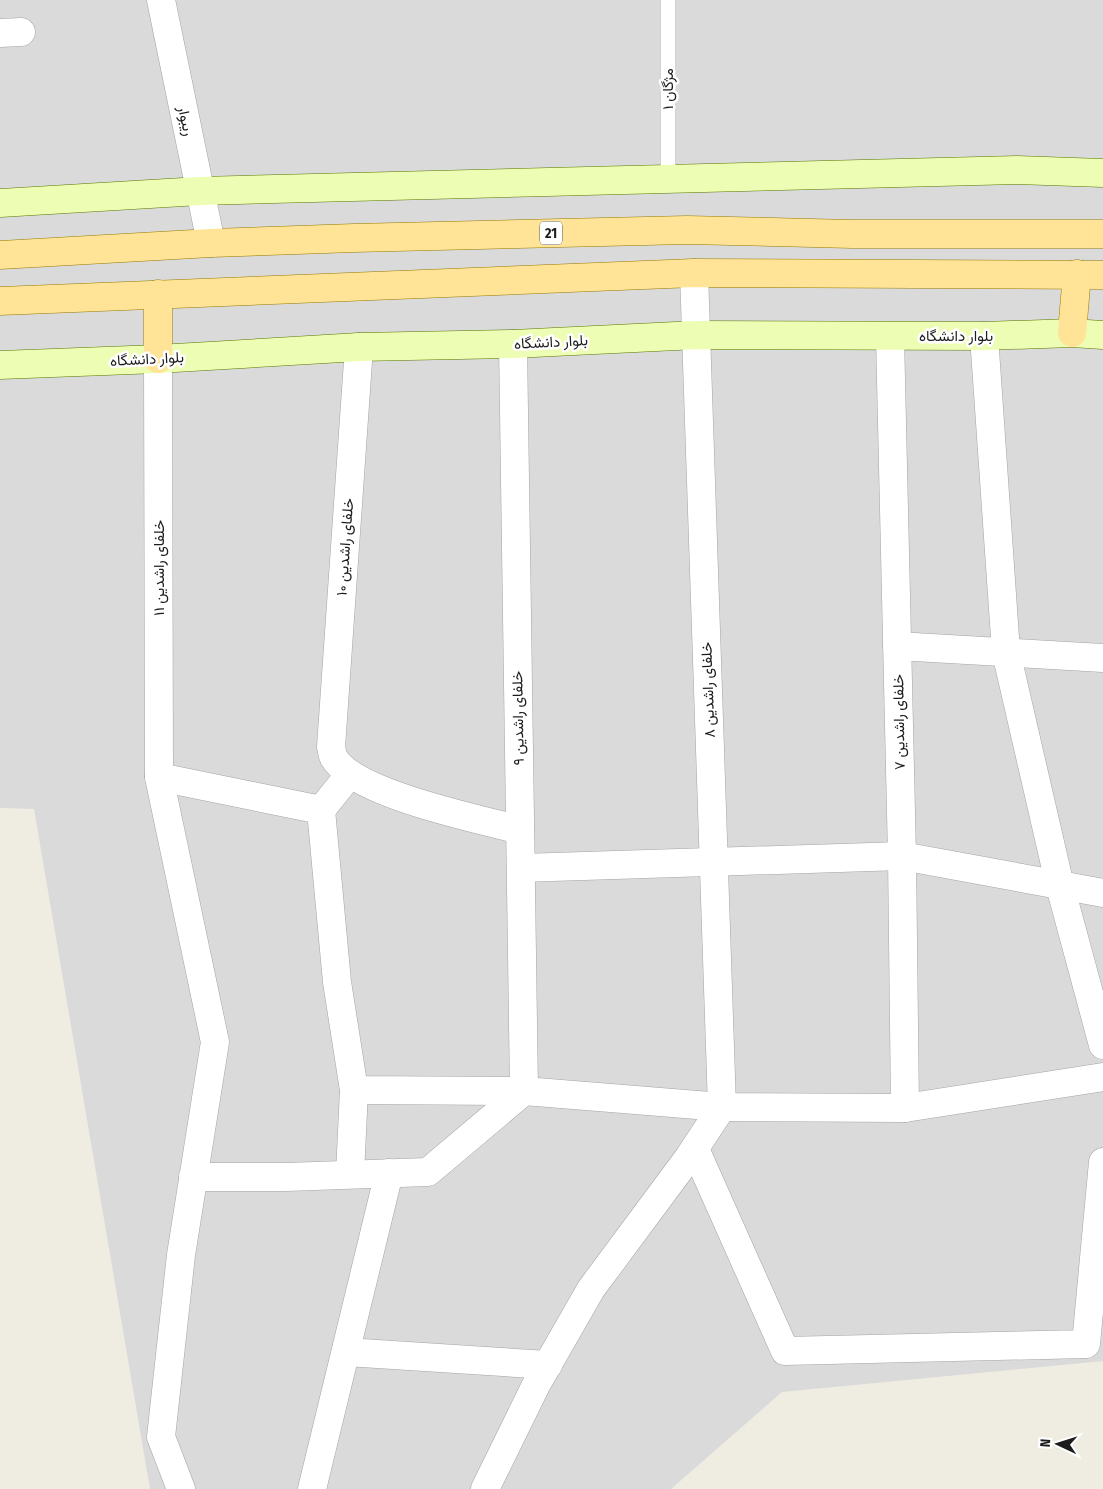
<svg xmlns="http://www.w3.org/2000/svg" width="1103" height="1489" font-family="'Fira Sans Condensed',Vazirmatn,sans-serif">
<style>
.residential{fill:#dbdada}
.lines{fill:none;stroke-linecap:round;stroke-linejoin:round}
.lane-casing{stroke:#a4a4a4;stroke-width:16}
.street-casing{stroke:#a4a4a4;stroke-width:29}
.secondary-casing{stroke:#587800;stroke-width:29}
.primary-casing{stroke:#967c00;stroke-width:29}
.lane{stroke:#fff;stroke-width:15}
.street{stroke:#fff;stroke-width:28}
.secondary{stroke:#edfdb3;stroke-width:28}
.primary{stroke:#ffe397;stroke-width:28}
.labels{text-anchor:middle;stroke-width:5;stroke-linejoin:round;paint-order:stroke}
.shield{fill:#fff;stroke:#616161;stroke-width:1}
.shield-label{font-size:14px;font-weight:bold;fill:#1d1d1d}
.street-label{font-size:15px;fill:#1d1d1d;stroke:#fff}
</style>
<rect width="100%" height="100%" fill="#efede2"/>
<path class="residential" d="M0,0H1103V1361L782,1392L671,1489H150L34,809L0,808Z"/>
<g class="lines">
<g class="lane-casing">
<path id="lane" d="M668,0V178"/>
</g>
<g class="street-casing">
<g id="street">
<path d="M161,0L211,243"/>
<path d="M0,33L21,32"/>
<path d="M694,273L722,1107"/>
<path d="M890,336L902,856L905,1108"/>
<path d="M984,336L1006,652L1060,886L1103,1045"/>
<path d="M359,347L331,747C332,750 332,755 334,758C355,794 479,819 520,830"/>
<path d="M158,359L159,777L215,1042L181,1255L161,1437L181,1489"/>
<path d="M897,646L1103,658"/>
<path d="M159,777L321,810L350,774"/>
<path d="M321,810L337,982L354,1090L524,1091L513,344"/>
<path d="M521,868L902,856L1103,893"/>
<path d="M695,1149L785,1351L1086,1344L1103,1162"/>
<path d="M350,1174L354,1090"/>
<path d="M193,1177H286L428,1172L524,1091L722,1107L905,1108L1103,1077"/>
<path d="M346,1352L548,1365"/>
<path d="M312,1489L389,1173"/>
<path d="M485,1489L536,1385L591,1289L689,1157L722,1107"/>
</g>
</g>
<g class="secondary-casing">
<g id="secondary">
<path d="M0,203L200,191L1017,170L1103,173"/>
<path d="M0,365L158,359L359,347L513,344L697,335L984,336L1072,333L1103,335"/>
</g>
</g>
<g class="primary-casing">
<g id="primary">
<path d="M0,255L211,243L354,238L687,230L852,234H1103"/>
<path d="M158,294V359"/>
<path d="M0,301L694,273L1103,275"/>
<path d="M1072,333L1077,274"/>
</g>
</g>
<use href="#lane" class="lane"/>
<use href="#street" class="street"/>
<use href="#secondary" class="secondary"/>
<use href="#primary" class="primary"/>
</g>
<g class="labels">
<rect class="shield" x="540" y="221.5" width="22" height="23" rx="4"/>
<g class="shield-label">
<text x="551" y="238">21</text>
</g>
<g class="street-label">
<text transform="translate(668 89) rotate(-90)" y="5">مژگان ۱</text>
<text transform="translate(186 121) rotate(78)" y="5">ریبوار</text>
<text x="956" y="341">بلوار دانشگاه</text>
<text transform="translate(551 342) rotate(-3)" y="5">بلوار دانشگاه</text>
<text transform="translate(147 359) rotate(-3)" y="5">بلوار دانشگاه</text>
<text transform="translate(345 547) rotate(-86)" y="5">خلفای راشدین ۱۰</text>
<text transform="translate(159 568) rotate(-90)" y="5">خلفای راشدین ۱۱</text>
<text transform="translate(708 690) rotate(-92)" y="5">خلفای راشدین ۸</text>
<text transform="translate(518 718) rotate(-91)" y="5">خلفای راشدین ۹</text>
<text transform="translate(899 722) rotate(-91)" y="5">خلفای راشدین ۷</text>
</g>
</g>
<g transform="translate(1058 1444) rotate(274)" stroke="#ffffff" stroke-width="4" paint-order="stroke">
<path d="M0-4L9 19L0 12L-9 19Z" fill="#1d1d1d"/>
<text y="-8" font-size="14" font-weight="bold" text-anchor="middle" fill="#1d1d1d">N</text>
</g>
</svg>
